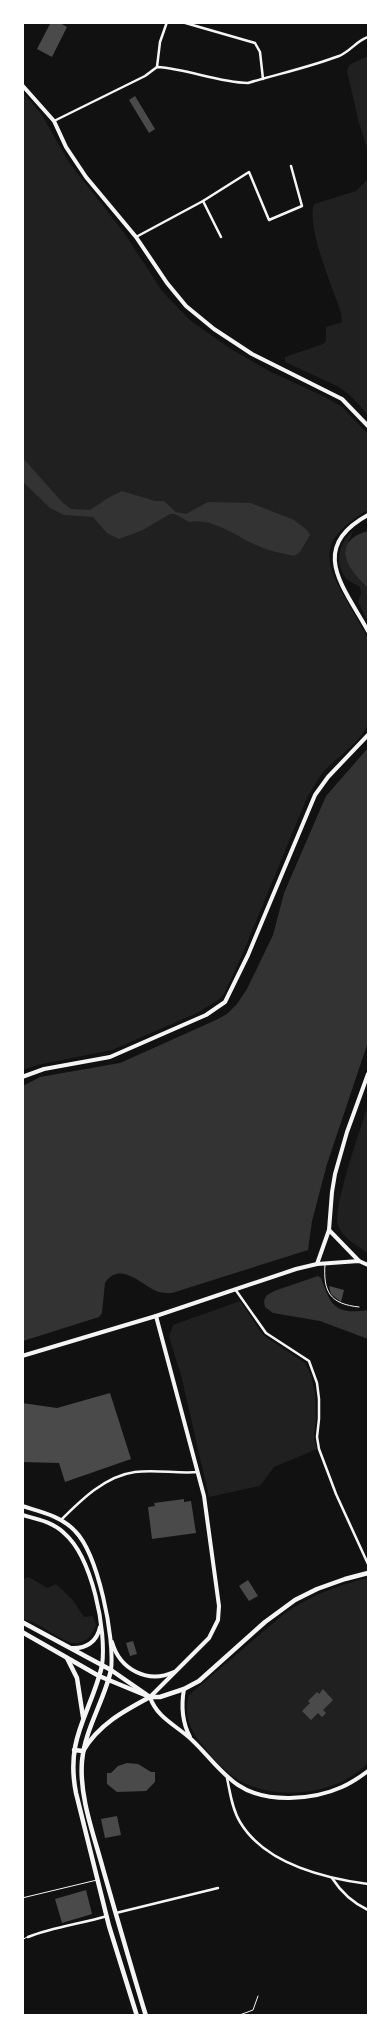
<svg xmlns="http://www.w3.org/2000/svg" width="391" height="2038" font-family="'Asap Condensed',sans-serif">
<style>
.green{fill:#202020}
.water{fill:#333}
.building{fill:#4a4a4a}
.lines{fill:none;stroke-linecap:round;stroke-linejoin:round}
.service{stroke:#f5f5f5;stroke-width:1}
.minor{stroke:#f5f5f5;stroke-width:2.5}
.tertiary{stroke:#f5f5f5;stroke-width:4}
.secondary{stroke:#f5f5f5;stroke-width:4}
.primary{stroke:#f5f5f5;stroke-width:4.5}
</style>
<rect width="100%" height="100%" fill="#111"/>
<g class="green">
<path d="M368,56V151L359,123L347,71L349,65Z"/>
<path d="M22,91L42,115L68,161L125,234L162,291L177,307L191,321L231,349L271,372L323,396L341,406L368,434V510C308,545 329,569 357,619C360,626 366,633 368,639C369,644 370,718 368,723C365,738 338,757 327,768C318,777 313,788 306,800L243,953L224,994L218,1000L197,1013L112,1050L37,1065L23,1070Z"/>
<path d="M368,179V415L351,396L339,387L285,362V357L323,344L326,341V327L342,322L341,313C333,288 306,227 314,204L356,191Z"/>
<path d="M353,531L345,550L362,583L368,588V622L358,602L361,593L360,587C356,584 349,582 346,578C334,563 339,542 353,531Z"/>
<path d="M368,1106V1253C358,1246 342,1238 338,1225C333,1206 361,1127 368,1106Z"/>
<path d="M240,1301L263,1335L305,1363L311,1375L315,1394L316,1417L314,1438L317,1449L274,1467L260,1486L209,1497L181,1375L169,1337L173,1325Z"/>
<path d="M29,1577L47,1588L56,1584L72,1599L84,1617L93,1616L96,1625C93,1636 82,1647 69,1642C53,1636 41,1623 23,1619V1579Z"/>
<path d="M368,1578V1763C338,1794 282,1801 244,1783C228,1775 215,1761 204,1747C191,1732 183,1716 189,1695L285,1613C312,1595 338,1585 368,1578Z"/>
</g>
<g class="water">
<path d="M22,457L63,503L71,509L90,510L108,498L122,491L155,501H164L176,512L186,514L208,502L251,503L294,520L307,530L310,535L300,552L294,556C281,553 268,551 256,545C236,536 212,517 189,522L175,514H170L143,530L119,539L107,533L93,517L64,515L50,508L23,482Z"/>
<path d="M368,531V588C348,570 329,542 368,531Z"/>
<path d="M368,748V1042L327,1164L312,1221L308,1250L172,1293C168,1293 163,1293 159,1292C144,1288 121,1259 105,1283L102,1313L99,1317L23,1341V1086L40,1077L120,1063L216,1020L227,1014L237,1004L247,989L273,935L284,893L326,796Z"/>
<path d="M318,1276L321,1278C331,1306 335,1315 368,1310V1339L320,1321L273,1313L265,1307L264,1301L266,1296L274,1291Z"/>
</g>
<g class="building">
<path d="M51,22H58L67,27L52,57L37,49Z"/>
<path d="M135,96L155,129L149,133L129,100Z"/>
<path d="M329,1286L344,1290L341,1302L331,1294Z"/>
<path d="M110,1393L131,1459L65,1482L59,1463L22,1462V1403L57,1408Z"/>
<path d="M184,1499V1502L191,1501L196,1533L152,1539L148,1507L155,1506L154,1503Z"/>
<path d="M248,1580L258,1596L249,1601L239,1586Z"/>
<path d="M133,1641L137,1654L130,1656L126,1643Z"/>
<path d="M323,1689L333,1700L323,1710L326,1713L322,1717L318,1713L311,1720L302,1711L310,1703L308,1701L317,1692L319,1694Z"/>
<path d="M127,1763L138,1764L151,1772H155V1782L146,1791L117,1792L107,1784V1773H111L118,1766Z"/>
<path d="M117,1816L121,1835L105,1838L101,1819Z"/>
<path d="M86,1890L92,1914L62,1923L55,1899Z"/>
</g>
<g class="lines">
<g class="service">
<path d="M325,1264C323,1292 330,1304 359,1307"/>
<path d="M22,1898L97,1880"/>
<path d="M22,1940L27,1937"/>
<path d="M237,2016L253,2010L258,1996"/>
</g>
<g class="minor">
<path d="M182,22L255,43L260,52L263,79"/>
<path d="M157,67L160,42L167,22"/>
<path d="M54,121L145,76L157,67C188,69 217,82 248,83C278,74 310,67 339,56C351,51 356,41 368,37"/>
<path d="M203,201L221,237"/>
<path d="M136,237L203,201L249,172L269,220L302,206L291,166"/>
<path d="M235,1289L266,1333L309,1361L317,1383L319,1399V1419L317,1437L319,1449L336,1494L368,1564"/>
<path d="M61,1520C81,1500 105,1476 135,1472C156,1469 177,1474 198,1472"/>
<path d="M227,1778C230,1792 232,1809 240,1822C265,1864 324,1878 368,1884"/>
<path d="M332,1878C341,1892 353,1903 368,1910"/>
<path d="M116,1913L218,1888"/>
<path d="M28,1937C54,1927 80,1924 107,1916"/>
</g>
<g class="tertiary">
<path d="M156,1316L204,1496L219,1606L218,1620L209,1638L150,1697C157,1718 176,1725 192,1740C208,1755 220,1773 238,1785C266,1804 313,1800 342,1787C351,1783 360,1777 368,1771"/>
<path d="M112,1642C120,1670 148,1684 174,1672"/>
<path d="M184,1689C181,1706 182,1722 190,1737"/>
</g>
<g class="secondary">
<path d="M22,85L54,121L66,147L86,177L136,237L167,283L186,306L214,329L252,354L342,399L368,426"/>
<path d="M368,515C307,548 344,587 368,631"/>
<path d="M22,1077L44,1069L110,1057L206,1015L225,1002L248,955L315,795L328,777L368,735"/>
<path d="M329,1230L359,1261"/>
<path d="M317,1264L359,1261L368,1265"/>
<path d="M22,1356L156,1316L296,1269L317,1264L329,1230L332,1192L335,1174L347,1132L368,1074"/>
<path d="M22,1506C41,1512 61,1516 75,1531C98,1554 115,1638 111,1670"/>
<path d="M22,1515C37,1519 53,1522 64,1533C92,1557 107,1630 102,1666"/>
<path d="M71,1648C86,1649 97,1642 100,1627"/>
</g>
<g class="primary">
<path d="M22,1622L111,1670L150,1697H160L184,1689L199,1681L265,1622L295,1600L317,1589L345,1579L368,1573"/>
<path d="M22,1632L99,1676L145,1695"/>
<path d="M67,1658L77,1678L83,1717"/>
<path d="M102,1666C90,1715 65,1738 76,1793L109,1926L137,2016"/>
<path d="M111,1670C104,1701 85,1729 82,1761C79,1797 94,1835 103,1869C117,1918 131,1967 146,2016"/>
<path d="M74,1750L83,1751C99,1724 124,1711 150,1697"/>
</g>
</g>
<rect width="391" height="2038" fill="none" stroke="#ffffff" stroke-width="48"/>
</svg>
